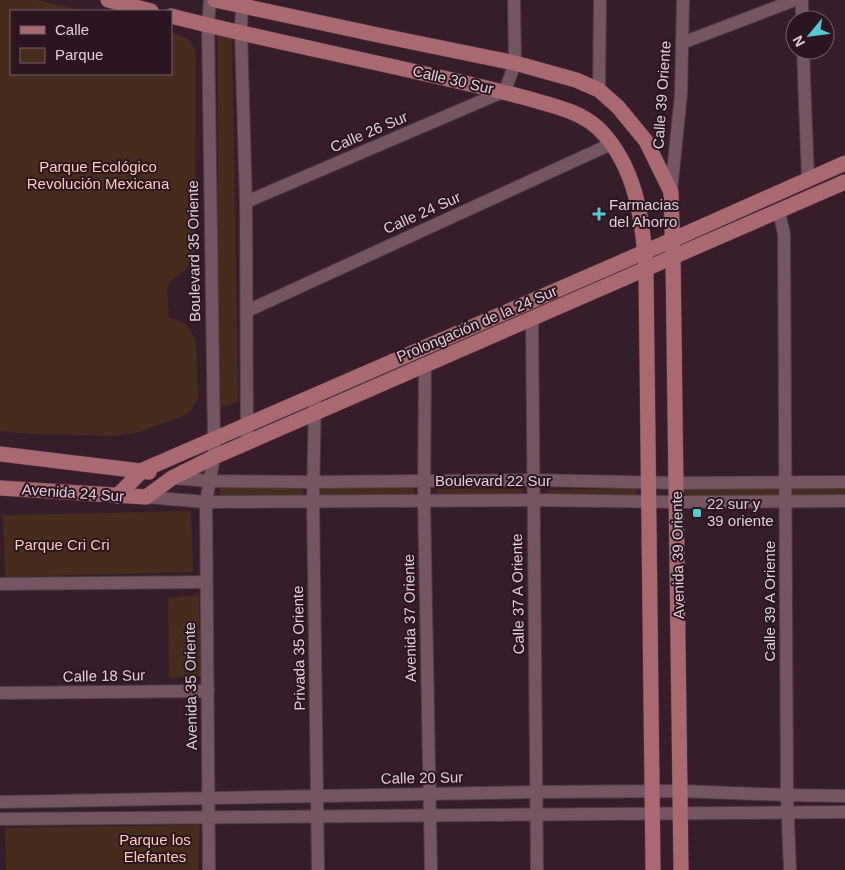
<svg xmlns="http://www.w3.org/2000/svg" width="845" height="870" font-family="Helvetica,sans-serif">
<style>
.green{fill:#452c1d}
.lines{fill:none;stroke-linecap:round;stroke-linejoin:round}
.minor-casing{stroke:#503a45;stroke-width:14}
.major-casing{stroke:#503a45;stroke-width:16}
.minor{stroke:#745663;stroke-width:12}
.major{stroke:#a86a70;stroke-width:15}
.poi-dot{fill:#52ccd0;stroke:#2c1420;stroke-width:2}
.labels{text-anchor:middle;stroke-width:4;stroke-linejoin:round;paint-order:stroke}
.street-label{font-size:15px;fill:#e1cfd7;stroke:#2c1420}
.park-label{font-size:15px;fill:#fdceb3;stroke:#2c1420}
.poi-label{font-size:15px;fill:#e1cfd7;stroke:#2c1420;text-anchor:start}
</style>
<rect width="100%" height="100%" fill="#361d29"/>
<g class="green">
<path d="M0,0H37L85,11H11V74H171V32L189,39L194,48L196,57L195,257L184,271L170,281L167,290L169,318L187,324L196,340L198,398L192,410L183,416L139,432L116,436L29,434L0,431Z"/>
<path d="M232,34L238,402L218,409V35Z"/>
<path d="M414,483V497L320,498V484Z"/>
<path d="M303,485V499H220V486Z"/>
<path d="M845,485V495L685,496L684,489Z"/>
<path d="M636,488L637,498L548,497L547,490Z"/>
<path d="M437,489H522V498H436Z"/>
<path d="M191,511L193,572L5,577L3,515Z"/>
<path d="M199,595L201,676L169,678L168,598Z"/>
<path d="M200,825L198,870H6L5,828Z"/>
</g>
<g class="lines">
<g class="minor-casing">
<g id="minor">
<path d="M242,0L241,32L246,202L247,442"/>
<path d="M802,0V20"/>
<path d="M682,43L795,0"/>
<path d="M803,50L808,179"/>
<path d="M599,90L600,0"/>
<path d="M671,192L681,94L683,0"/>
<path d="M246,202L505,91L515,63L514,0"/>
<path d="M779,212L784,234L787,795L790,870"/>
<path d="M247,311L611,144"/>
<path d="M532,319L537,870"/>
<path d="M425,364L424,500L431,870"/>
<path d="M315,394L313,501L318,870"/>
<path d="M172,478L210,481L313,482L533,480L677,483L845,482"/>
<path d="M146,497L206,502L533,500L677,502L845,501"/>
<path d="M0,584L206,582"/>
<path d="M0,693L208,691"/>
<path d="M0,802L536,792L680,791L787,795L845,796"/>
<path d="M0,819L845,812"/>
<path d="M209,870L206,502L214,457V438L208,26L210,0"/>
</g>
</g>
<g class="major-casing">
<g id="major">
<path d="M108,0L151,11"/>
<path d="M215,0L378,35L515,63L576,80L599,90L618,107L646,141L671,192L673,257L681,870"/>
<path d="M171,16C257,38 344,55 430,75C466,83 502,91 537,101C559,107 582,113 599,129C636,166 643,220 646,270L653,870"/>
<path d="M0,454L149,472"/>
<path d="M0,488L146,497L172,478L214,457L845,182"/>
<path d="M117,496L143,470L672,240L845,163"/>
</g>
</g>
<use href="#minor" class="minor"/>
<use href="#major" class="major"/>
</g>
<g class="poi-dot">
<path d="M596.5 206.5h5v5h5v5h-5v5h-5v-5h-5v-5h5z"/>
<rect x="692" y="508" width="10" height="10" rx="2.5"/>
</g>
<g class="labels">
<g class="street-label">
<text transform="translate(453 80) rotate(13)" y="5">Calle 30 Sur</text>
<text transform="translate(662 95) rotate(-86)" y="5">Calle 39 Oriente</text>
<text transform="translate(369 132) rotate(-23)" y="5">Calle 26 Sur</text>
<text transform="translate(422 213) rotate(-24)" y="5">Calle 24 Sur</text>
<text transform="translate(194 251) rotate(-91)" y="5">Boulevard 35 Oriente</text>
<text transform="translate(477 324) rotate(-23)" y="5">Prolongación de la 24 Sur</text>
<text x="493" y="486">Boulevard 22 Sur</text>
<text transform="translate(73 493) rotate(4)" y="5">Avenida 24 Sur</text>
<text transform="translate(678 555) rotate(-91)" y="5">Avenida 39 Oriente</text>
<text transform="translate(518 594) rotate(-91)" y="5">Calle 37 A Oriente</text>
<text transform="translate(770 601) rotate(-90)" y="5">Calle 39 A Oriente</text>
<text transform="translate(410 618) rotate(-91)" y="5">Avenida 37 Oriente</text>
<text transform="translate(299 648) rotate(-91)" y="5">Privada 35 Oriente</text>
<text transform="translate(104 676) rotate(-1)" y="5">Calle 18 Sur</text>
<text transform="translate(191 686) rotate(-91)" y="5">Avenida 35 Oriente</text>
<text transform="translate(422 778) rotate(-1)" y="5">Calle 20 Sur</text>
</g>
<g class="park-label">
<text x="98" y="172">Parque Ecológico<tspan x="98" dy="17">Revolución Mexicana</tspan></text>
<text x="62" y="550">Parque Cri Cri</text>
<text x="155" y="845">Parque los<tspan x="155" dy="17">Elefantes</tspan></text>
</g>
<g class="poi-label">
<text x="609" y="210">Farmacias<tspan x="609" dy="17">del Ahorro</tspan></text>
<text x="707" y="509">22 sur y<tspan x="707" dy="17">39 oriente</tspan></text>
</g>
</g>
<rect x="10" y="10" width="162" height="65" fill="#2c1420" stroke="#745f69"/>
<rect x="20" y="26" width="25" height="8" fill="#a86a70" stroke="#745f69"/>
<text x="55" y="35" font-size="15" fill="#e1cfd7">Calle</text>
<rect x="20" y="48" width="25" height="15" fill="#452c1d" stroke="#745f69"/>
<text x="55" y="60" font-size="15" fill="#e1cfd7">Parque</text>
<g transform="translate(810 35) rotate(241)"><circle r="24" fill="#2c1420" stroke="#745f69"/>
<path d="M0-4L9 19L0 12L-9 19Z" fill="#52ccd0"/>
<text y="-8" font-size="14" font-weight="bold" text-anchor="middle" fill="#e1cfd7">N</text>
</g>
</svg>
